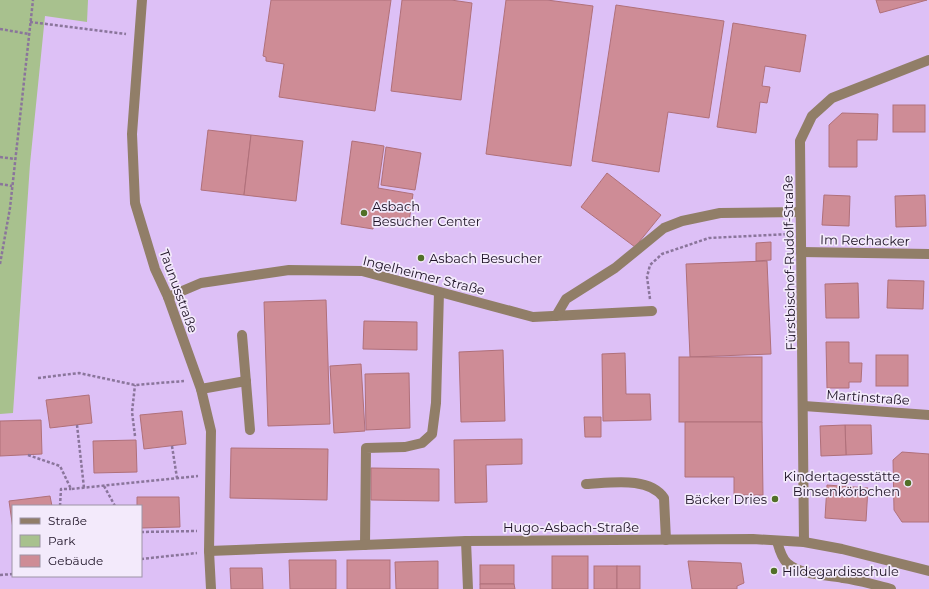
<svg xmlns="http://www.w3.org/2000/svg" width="929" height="589" font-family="Montserrat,sans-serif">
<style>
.green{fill:#a8c18e}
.building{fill:#ce8c96;stroke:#b0707a}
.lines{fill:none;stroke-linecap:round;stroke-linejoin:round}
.path{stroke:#8a759b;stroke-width:2.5;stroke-dasharray:3 2;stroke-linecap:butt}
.minor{stroke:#917e68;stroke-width:10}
.poi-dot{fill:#517027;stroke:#f3eafb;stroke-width:1.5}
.labels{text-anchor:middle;stroke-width:3.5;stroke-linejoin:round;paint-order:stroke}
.poi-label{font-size:13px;fill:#1d1225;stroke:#f3eafb;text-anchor:start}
.street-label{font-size:13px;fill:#1d1225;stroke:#f3eafb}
</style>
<rect width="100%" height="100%" fill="#ddc0f6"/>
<path class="green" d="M0,0H88L87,22L45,16L30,164L13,413L0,414Z"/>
<g class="building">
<path d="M271,0H391L375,111L279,97L284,64L266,61V57L263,56Z"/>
<path d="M402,0H451L472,3L461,100L391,91Z"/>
<path d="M506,0H547L593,6L571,166L486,154Z"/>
<path d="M876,0H927L880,13Z"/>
<path d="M616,5L724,21L709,118L668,112L659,172L592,161Z"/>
<path d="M733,23L806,35L800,72L765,66L762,86L770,87L767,103L760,102L756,133L717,127Z"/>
<rect x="893" y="105" width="32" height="27"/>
<path d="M842,113L878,114L877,140H857V167H829V125Z"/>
<path d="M208,130L251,135L244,195L201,190Z"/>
<path d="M251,135L303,141L296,201L244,195Z"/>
<path d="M352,141L384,146L378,188L413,194L409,222L375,216L373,229L341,224Z"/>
<path d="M386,147L421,153L415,190L381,185Z"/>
<path d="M607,173L661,215L635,247L581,207Z"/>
<path d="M824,195L850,196L849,226L822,225Z"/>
<path d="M925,195L926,226L896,227L895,196Z"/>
<path d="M771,242V260L756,261V243Z"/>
<path d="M767,261L771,354L690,357L686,264Z"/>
<path d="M888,280L924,281L923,309L887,308Z"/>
<path d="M858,283L859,318H826L825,284Z"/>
<path d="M326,300L330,424L268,426L264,302Z"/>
<path d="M364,321L417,322V350L363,349Z"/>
<path d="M826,342H849V363H862L861,382H849V388H827Z"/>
<path d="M503,350L505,421L461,422L459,352Z"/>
<path d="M625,353L626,394H650L651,420L603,421L602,354Z"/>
<rect x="876" y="355" width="32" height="31"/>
<rect x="679" y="357" width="83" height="65"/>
<path d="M361,364L365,431L334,433L330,366Z"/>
<path d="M409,373L410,428L366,430L365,374Z"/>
<path d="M89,395L92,423L50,428L46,400Z"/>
<path d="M182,411L186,444L144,449L140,415Z"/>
<path d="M584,417H601V437H585Z"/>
<path d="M41,420L42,454L0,456V421Z"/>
<path d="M685,422H762L763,495H734V477H685Z"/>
<path d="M845,425H871L872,454L846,455Z"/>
<path d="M845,425L846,455L821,456L820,426Z"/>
<path d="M522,439V464L486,465L487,502L455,503L454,440Z"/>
<path d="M136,440L137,472L94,473L93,441Z"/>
<path d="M231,448L328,449L327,500L230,498Z"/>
<path d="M902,452L929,454V522H902L894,510L893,460Z"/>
<path d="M371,468L439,469V501L371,500Z"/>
<path d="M827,485L868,488L866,521L825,518Z"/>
<path d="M50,496L52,506H13V529L9,501Z"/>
<path d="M137,497H179L180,527L141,528V506H137Z"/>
<rect x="552" y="556" width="36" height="33"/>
<path d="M289,560H336V589H290Z"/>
<rect x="347" y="560" width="43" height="29"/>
<path d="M438,561V589H396L395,562Z"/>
<path d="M688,561L741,563L744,583L737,586V589H692Z"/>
<rect x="480" y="565" width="34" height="19"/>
<rect x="594" y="566" width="23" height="23"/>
<rect x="617" y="566" width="23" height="23"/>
<path d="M230,568H262L263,589H231Z"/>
<path d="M480,584H514L515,589H480Z"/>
</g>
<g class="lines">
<g class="path">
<path d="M30,22L126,34"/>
<path d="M0,29L29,34"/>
<path d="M0,157L15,159"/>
<path d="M0,184L12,186"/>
<path d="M0,264L10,208L33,0"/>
<path d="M650,299L647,277L650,265L662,254L709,238L789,234"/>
<path d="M38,378L79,373L135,385L184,381"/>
<path d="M77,425L84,488"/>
<path d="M135,436L132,412L135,385"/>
<path d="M172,446L177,478"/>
<path d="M28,455L60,466L71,489L198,476"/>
<path d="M104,486L115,506"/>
<path d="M60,506L61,489H71"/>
<path d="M141,532L197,531"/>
<path d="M141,559L197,553"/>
<path d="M0,575L13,574"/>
</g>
<g class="minor">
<path d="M142,0L132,134L135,203L155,269L168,297L201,389L211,431L209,551L211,589"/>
<path d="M801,252L929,254"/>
<path d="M168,297L201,283L289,270L362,271L533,317L652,311"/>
<path d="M556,316L566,299L615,268L664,228L682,221L720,213L800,212"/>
<path d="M242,335L250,430"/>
<path d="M201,389L246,381"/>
<path d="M804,406L929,415"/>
<path d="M586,484C610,483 649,476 664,498L666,540"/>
<path d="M466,541L468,589"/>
<path d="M777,541C779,548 781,557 787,563C802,576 825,574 843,578C859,580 875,585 891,589"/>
<path d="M804,542L800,141L812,116L832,98L929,60"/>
<path d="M365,545L366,448L405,447L422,443L432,434L436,403L439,292"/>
<path d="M209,551L466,541L753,539L804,542L842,549L929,571"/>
</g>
</g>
<g class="poi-dot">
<circle cx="364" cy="213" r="4"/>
<circle cx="421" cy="258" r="4"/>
<circle cx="908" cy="483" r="4"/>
<circle cx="775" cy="499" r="4"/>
<circle cx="774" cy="571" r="4"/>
</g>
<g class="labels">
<g class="poi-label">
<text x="372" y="211">Asbach<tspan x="372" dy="15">Besucher Center</tspan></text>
<text x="429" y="263">Asbach Besucher</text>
<text x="900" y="481" text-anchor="end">Kindertagesstätte<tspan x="900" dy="15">Binsenkörbchen</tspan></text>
<text x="767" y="504" text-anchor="end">Bäcker Dries</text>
<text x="782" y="576">Hildegardisschule</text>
</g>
<g class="street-label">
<text transform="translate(865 240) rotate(1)" y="5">Im Rechacker</text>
<text transform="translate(789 263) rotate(-91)" y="5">Fürstbischof-Rudolf-Straße</text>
<text transform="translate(424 275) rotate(14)" y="5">Ingelheimer Straße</text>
<text transform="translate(179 291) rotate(70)" y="5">Taunusstraße</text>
<text transform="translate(868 397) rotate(4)" y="5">Martinstraße</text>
<text x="571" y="532">Hugo-Asbach-Straße</text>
</g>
</g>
<rect x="12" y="505" width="130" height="72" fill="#f3eafb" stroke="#9d94a5"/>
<rect x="20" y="518" width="20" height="6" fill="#917e68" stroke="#9d94a5"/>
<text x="48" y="525" font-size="12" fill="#1d1225">Straße</text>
<rect x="20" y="535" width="20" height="12" fill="#a8c18e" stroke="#9d94a5"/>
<text x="48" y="545" font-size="12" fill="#1d1225">Park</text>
<rect x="20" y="555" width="20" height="12" fill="#ce8c96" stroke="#9d94a5"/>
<text x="48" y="565" font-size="12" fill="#1d1225">Gebäude</text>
</svg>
